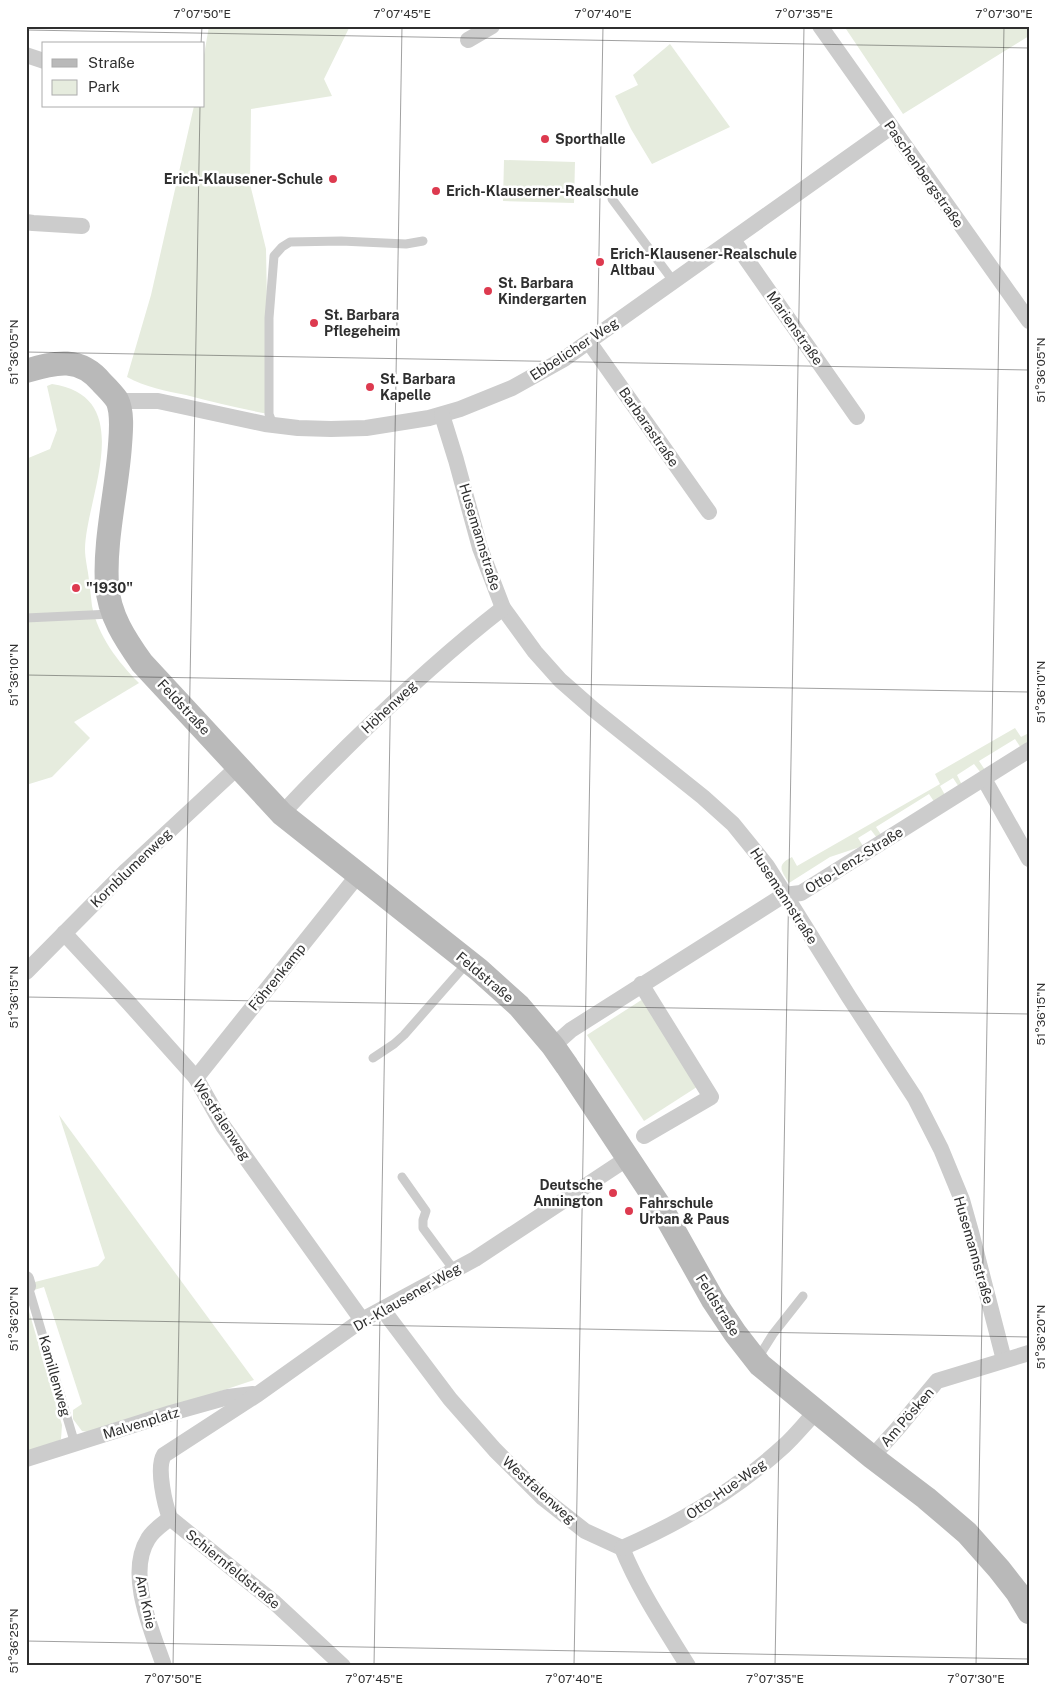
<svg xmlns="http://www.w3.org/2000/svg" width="1055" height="1692" font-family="'Public Sans',sans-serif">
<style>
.green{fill:#e6ecde}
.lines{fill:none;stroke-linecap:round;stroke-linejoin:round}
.service{stroke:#ccc;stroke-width:9}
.minor{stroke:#ccc;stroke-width:16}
.secondary{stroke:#b9b9b9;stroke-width:24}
.ticks{fill:none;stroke:#2f2f2f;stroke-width:1;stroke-opacity:0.45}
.poi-dot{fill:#dd3a4f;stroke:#fff;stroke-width:2}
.labels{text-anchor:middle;stroke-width:5;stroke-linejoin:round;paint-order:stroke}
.poi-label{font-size:14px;font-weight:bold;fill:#2f2f2f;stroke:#fff;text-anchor:start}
.street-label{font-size:14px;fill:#2f2f2f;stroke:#fff}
.neatline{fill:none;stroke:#2f2f2f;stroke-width:2}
.ticks-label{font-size:12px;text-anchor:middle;fill:#2f2f2f}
</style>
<rect width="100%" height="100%" fill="#fff"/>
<g class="green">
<path d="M209,26H350L324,79L332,96L251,109L250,184L266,249L269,414C241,409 213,402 186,395C166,391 145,387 127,377L151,295L194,106H204V55Z"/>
<path d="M844,26H1029V36L903,114Z"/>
<path d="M670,44L730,127L652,164L631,129L615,96L638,85L633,75Z"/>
<path d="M504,160L575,162L574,203L503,201Z"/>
<path d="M52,384C139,397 86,497 85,549C85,559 88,570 89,580C90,588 91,597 92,606C98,636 118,662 139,683L74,722L90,738L52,777L26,785V459L50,449L57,430L47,386Z"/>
<path d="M1015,728L1021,737L1029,733V743L1021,748L1015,739L979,761L985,770L981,773L974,764L957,775L962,785L959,787L953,778L940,786L945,795L935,803L929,794L876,827L882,836L877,838L871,830L858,838L863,846L830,857L789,883C781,870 776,865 792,857L797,866L940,784L935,774Z"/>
<path d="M643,999L700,1085L644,1121L587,1035Z"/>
<path d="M59,1115L254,1380L95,1433L82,1431L73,1419V1410L82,1404L44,1287L34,1290L31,1283L98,1266L105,1258Z"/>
<path d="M26,1301L62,1425L61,1439L53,1445L26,1453Z"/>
</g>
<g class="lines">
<g class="service">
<path d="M612,199L674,282"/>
<path d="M273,425L269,414V318L274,256L282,247L290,242L341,241L406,244L423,241"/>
<path d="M26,618L111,614"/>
<path d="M373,1058L394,1044L404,1035L468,962"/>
<path d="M402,1177L426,1211L423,1220V1228L454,1270"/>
<path d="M28,1286L75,1444"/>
<path d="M758,1358L773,1334L803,1296"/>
</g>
<g class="minor">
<path d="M820,26L1029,321"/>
<path d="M468,40L492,26"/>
<path d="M26,55L44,61"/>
<path d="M26,222L33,223L82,226"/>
<path d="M733,240L857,417"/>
<path d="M589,342L709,512"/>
<path d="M117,401H158L265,424L298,428L331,429L366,428L429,418L460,409L512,388L564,359L891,127"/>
<path d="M442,415L456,460L480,548L503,608L535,652L560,680L593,709L703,797L733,824L767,866L849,997L915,1098L941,1149L962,1200L971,1232L1004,1360"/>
<path d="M984,779L1029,859"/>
<path d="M282,814C303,790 326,768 349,745C398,697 449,650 503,608"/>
<path d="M64,933L129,1003L196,1078L223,1126L362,1320"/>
<path d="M26,972L127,870L239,766"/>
<path d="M641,984L711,1097L644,1136"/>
<path d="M553,1046L571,1030L784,895L801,893L1029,750"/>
<path d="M196,1078L358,875"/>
<path d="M26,1279L28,1286"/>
<path d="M383,1310L450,1399L495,1450L543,1498L585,1531L622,1548C639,1590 664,1627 688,1666"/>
<path d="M872,1457L898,1428L937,1381L1029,1353"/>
<path d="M26,1459L171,1413L228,1397L253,1394"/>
<path d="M622,1548C682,1522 736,1490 784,1446C796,1435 805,1423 816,1412"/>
<path d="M164,1666C152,1631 126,1574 148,1539C153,1530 163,1524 170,1518"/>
<path d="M343,1666L275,1603L170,1518C165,1505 156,1468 164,1455L258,1394L362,1320L475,1259L628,1158"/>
</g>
<path class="secondary" d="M26,371C56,362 80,356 102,383C107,388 113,394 117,400C123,412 121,432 120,445C117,490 104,541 107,585C109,615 125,639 142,663L282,814L479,970L519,1006L553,1046L567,1066L663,1211L713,1300L735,1333L760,1365L872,1457L926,1498L967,1533L999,1569L1017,1592L1029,1612"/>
</g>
<path class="ticks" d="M26,30L1029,48M201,44L202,26M26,352L1029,370M26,675L1029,692M26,997L1029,1014M26,1319L1029,1337M26,1641L1029,1659M173,1666L200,106M374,1666L402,26M574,1666L603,26M775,1666L804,26M976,1666L1004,26"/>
<g class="poi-dot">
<circle cx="545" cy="139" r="5"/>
<circle cx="333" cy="179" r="5"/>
<circle cx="436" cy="191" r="5"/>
<circle cx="600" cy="262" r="5"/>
<circle cx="488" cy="291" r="5"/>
<circle cx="314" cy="323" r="5"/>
<circle cx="370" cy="387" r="5"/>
<circle cx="76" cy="588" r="5"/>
<circle cx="613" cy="1193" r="5"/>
<circle cx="629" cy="1211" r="5"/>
</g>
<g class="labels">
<g class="poi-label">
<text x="555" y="144">Sporthalle</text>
<text x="323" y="184" text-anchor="end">Erich-Klausener-Schule</text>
<text x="446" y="196">Erich-Klauserner-Realschule</text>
<text x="610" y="259">Erich-Klausener-Realschule<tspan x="610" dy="16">Altbau</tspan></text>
<text x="498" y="288">St. Barbara<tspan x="498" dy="16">Kindergarten</tspan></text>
<text x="324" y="320">St. Barbara<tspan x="324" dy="16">Pflegeheim</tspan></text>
<text x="380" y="384">St. Barbara<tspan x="380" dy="16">Kapelle</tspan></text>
<text x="86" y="593">"1930"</text>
<text x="603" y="1190" text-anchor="end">Deutsche<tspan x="603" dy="16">Annington</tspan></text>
<text x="639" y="1208">Fahrschule<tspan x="639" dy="16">Urban &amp; Paus</tspan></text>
</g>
<g class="street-label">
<text transform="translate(924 174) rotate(55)" y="5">Paschenbergstraße</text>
<text transform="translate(795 328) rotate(55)" y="5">Marienstraße</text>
<text transform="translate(574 349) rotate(-33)" y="5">Ebbelicher Weg</text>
<text transform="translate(649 427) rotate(55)" y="5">Barbarastraße</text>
<text transform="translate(480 537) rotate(73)" y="5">Husemannstraße</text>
<text transform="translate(184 707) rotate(47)" y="5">Feldstraße</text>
<text transform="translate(389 707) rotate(-43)" y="5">Höhenweg</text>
<text transform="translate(854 860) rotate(-32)" y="5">Otto-Lenz-Straße</text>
<text transform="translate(131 868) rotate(-44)" y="5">Kornblumenweg</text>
<text transform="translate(784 896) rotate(57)" y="5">Husemannstraße</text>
<text transform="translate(277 977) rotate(-51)" y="5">Föhrenkamp</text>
<text transform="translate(485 977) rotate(40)" y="5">Feldstraße</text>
<text transform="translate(222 1120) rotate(57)" y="5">Westfalenweg</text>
<text transform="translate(974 1250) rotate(74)" y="5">Husemannstraße</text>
<text transform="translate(407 1297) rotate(-30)" y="5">Dr.-Klausener-Weg</text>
<text transform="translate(718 1305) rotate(58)" y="5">Feldstraße</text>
<text transform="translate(55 1376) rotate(74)" y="5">Kamillenweg</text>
<text transform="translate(907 1417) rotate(-49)" y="5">Am Pösken</text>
<text transform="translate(141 1423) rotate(-17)" y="5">Malvenplatz</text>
<text transform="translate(726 1489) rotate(-35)" y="5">Otto-Hue-Weg</text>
<text transform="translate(539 1490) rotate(42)" y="5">Westfalenweg</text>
<text transform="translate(233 1569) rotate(39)" y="5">Schiernfeldstraße</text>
<text transform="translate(146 1602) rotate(78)" y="5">Am Knie</text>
</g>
</g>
<rect width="1055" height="1692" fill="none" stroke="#ffffff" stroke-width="55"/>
<rect x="42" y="42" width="162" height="65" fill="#ffffff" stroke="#acacac"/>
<rect x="52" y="59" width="25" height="8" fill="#b9b9b9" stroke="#acacac"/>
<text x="88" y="68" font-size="15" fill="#2f2f2f">Straße</text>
<rect x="52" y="80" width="25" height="15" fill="#e6ecde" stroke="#acacac"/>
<text x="88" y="92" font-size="15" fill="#2f2f2f">Park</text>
<rect x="28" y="28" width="1000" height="1636" class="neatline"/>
<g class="ticks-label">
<text x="202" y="18">7°07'50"E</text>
<text x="402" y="18">7°07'45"E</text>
<text x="603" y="18">7°07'40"E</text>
<text x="804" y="18">7°07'35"E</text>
<text x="1004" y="18">7°07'30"E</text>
<text transform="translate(14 352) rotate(-90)" y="4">51°36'05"N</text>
<text transform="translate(1041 370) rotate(-90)" y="4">51°36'05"N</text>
<text transform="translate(14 675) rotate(-90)" y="4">51°36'10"N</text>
<text transform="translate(1041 692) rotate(-90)" y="4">51°36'10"N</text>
<text transform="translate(14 997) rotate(-90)" y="4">51°36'15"N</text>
<text transform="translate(1041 1014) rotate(-90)" y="4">51°36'15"N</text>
<text transform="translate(14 1319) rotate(-90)" y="4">51°36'20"N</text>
<text transform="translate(1041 1337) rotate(-90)" y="4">51°36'20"N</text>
<text transform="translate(14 1641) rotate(-90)" y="4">51°36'25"N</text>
<text x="173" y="1683">7°07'50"E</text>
<text x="374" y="1683">7°07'45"E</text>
<text x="574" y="1683">7°07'40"E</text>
<text x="775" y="1683">7°07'35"E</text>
<text x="976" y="1683">7°07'30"E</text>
</g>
</svg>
